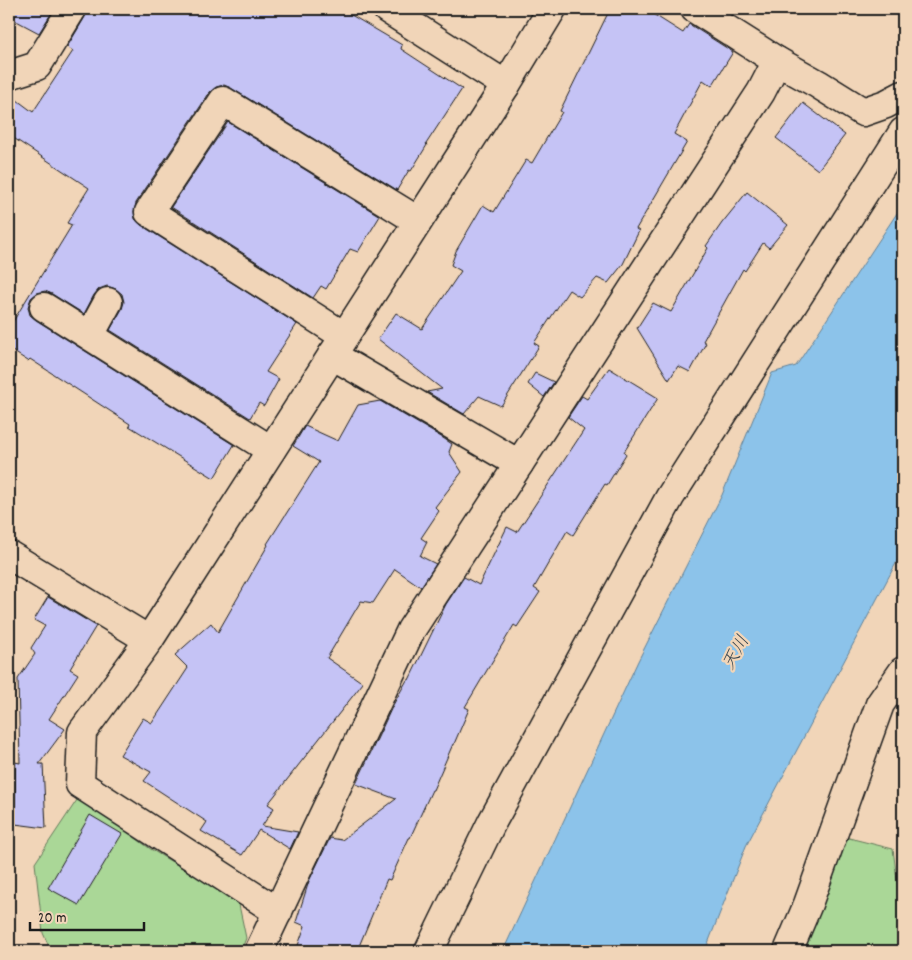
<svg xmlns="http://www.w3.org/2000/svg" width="912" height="960" font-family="Dekko,'Klee One',sans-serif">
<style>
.green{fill:#aad797;stroke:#637a5a}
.water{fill:#8cc3ea;stroke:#5f8098}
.building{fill:#c5c3f5;stroke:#1c1c1c}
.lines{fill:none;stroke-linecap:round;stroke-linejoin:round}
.street-casing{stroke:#1c1c1c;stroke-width:31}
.street{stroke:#f1d5b8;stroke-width:28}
.labels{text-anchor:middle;stroke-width:4.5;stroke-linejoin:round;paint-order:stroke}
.water-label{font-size:18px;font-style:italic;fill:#384650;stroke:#f1d5b8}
</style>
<rect width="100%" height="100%" fill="#f1d5b8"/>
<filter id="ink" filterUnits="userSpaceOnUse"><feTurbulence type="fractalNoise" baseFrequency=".02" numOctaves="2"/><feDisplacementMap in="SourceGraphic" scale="10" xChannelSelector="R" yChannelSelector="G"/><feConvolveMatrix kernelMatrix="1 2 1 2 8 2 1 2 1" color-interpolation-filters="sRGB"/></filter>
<g filter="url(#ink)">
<g class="green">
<path d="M79,797L152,850L226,894L239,905L246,938L241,951H51L43,933L35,863Z"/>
<path d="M841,836L893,849L903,925V951H795Z"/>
</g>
<path class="water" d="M903,204V550L746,846L705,951H503L638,661L722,495L772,373L796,366Z"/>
<g class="building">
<path d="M9,9H54L39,33L9,17Z"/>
<path d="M88,9H341L402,45L401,49L462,89L426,144L427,145L411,171L409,170L397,190L231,88L224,85L216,87L210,92L136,203L134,211L135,219L141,225L297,324L266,372L279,379L264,406L259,403L250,418L110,330L122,309L124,302L122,294L116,289L107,286L99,289L94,295L84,314L52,294L45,291L37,293L31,298L28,307L30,315L36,320L234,445L214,478L129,426L130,424L30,359L28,361L9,349V328L72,225L67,223L89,188L9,135V94L33,112L73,51L67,47L85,17Z"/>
<path d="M610,9H645L683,33L689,24L733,52L712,86L703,80L674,134L687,142L636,229L639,231L623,264L608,283L597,278L580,297L569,290L534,343L539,346L501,406L479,396L464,414L427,392L442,389L378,339L396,313L422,329L461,271L451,265L456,251L483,205L494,212L526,160L532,163L562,112L560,111Z"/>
<path d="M803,103L845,135L818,170L776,138Z"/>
<path d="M228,122L380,216L358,252L350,249L326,289L321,286L313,298L171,207Z"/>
<path d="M747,192L788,225L769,248L763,243L745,271L743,269L703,341L706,343L690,372L678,366L669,380L637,328L653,303L671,312L708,248L706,246L722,223Z"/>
<path d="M609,368L658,398L624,452L626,454L607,485L605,484L573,535L567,531L534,588L540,592L517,627L514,625L465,707L469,709L454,744H453L433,790H432L410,838H409L390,880L387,879L357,951H296L305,926L296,922L309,881L330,838L342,840L396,799L356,784L393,705L407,680H409L446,604L464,577L479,585L507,527L517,532L584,430L568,417L582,396L587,399Z"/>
<path d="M535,373L554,382L544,397L528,384Z"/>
<path d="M380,401L443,438L452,444L449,452L462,472L435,507L439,511L421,538L427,542L420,556L436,564L421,587L395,569L373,603L361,601L327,658L363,683L268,804L274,808L262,826L298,832L290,849L259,830L242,855L201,831L207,822L144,781L151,772L120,755L143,718L152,723L188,668L175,655L211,623L218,632L268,545L267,544L319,462L293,446L305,426L338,441L358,405Z"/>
<path d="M48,597L96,626L70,669L78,674L49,719L65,729L39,764H43L46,828L15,824V762L20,763L18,679L35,654L31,648L45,626L34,620Z"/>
<path d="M90,815L122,834L79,905L48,888Z"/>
</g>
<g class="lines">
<g class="street-casing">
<g id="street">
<path d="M387,9L506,85"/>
<path d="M777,61L818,84L863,112L886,104L903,95"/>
<path d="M9,75L37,66L72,9"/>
<path d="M44,307L271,450"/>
<path d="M90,335L108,302"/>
<path d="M344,336L149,212L223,101L418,221"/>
<path d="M332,355L519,464"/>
<path d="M9,555L149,640"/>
<path d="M278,912L80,784L82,732L149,640L506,85L552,9"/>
<path d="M259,951L411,630L761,92L777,61L695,9"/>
<path d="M429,951L492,822L670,497L903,132"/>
<path d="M788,951L808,904L880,704L903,671"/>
</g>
</g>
<use href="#street" class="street"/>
</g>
</g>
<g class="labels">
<g class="water-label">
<text transform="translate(735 652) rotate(-61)" y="6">天川</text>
</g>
</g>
<rect width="912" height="960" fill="none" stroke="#f1d5b8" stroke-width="30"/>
<rect x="15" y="15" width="882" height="930" fill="none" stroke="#1c1c1c" stroke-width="2" filter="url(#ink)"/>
<path d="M30 922v8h114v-8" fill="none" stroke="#1c1c1c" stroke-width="2.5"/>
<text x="38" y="922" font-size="15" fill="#1c1c1c" stroke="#f1d5b8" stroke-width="4" paint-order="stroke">20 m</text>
</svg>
